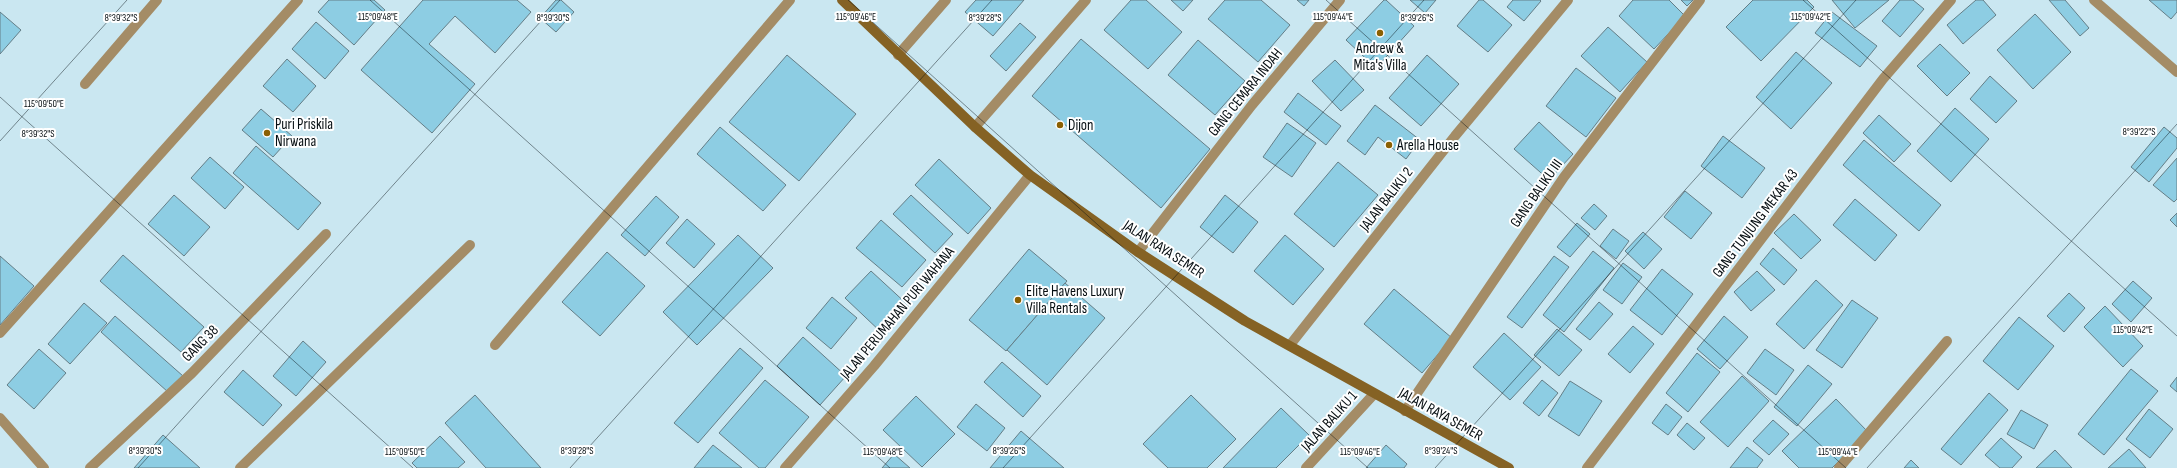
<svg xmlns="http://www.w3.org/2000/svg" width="2177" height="468" font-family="'Sofia Sans Condensed',sans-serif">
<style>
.building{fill:#8dcde3;stroke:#647e87}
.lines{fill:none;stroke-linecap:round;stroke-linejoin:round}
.street{stroke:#a48c66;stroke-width:10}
.secondary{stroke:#856224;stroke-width:10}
.ticks{fill:none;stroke:#050d11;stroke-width:1;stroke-opacity:0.45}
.poi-dot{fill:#8b6002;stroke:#fff;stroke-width:1.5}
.labels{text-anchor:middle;stroke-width:4;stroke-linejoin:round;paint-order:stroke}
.poi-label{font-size:15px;fill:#050d11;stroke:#fff;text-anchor:start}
.street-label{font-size:15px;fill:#050d11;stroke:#fff}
.ticks-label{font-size:10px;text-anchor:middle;fill:#050d11;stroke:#fff;stroke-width:4;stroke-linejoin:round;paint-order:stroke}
</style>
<rect width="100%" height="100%" fill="#cae7f1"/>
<g class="building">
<path d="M329,0H374L385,10L354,45L318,12Z"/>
<path d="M423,0H517L531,12L495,53L455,16L429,44L475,84L432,133L361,70Z"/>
<path d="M556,0H561L574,12L556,32L540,18Z"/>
<path d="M976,0H1024L993,36L965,12Z"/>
<path d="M1131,0H1146L1182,32L1148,69L1104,30Z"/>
<path d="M1171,0H1193L1183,11Z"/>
<path d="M1225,0H1261L1290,25L1258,62L1208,19Z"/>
<path d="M1297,0H1309L1304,6Z"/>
<path d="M1384,0H1386L1414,26L1376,68L1346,40Z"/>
<path d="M1410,0H1436L1425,13Z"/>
<path d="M1479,0H1483L1512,25L1488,52L1457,26Z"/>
<path d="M1513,0H1540L1541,1L1524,21L1507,7Z"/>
<path d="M1633,0H1669L1685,16L1654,49L1619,16Z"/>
<path d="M1681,0H1693L1687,6Z"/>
<path d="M1753,0H1807L1814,7L1761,61L1726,27Z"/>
<path d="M1832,0H1889L1855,28Z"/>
<path d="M1900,0H1913L1924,9L1900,37L1882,21Z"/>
<path d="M1976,0H1983L1996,15L1963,44L1947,25Z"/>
<path d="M2049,0H2065L2089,28L2080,36Z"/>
<path d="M2149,0H2177V12L2171,19Z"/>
<path d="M0,12L21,30L0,54Z"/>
<path d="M1832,12L1877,46L1860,67L1815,33Z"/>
<path d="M2035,14L2071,52L2033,89L1997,50Z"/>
<path d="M316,22L349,51L325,79L292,49Z"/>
<path d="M1020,23L1036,37L1006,71L990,56Z"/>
<path d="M1608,27L1647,62L1620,92L1581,56Z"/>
<path d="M1081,39L1210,149L1161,208L1032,96Z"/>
<path d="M1198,40L1245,81L1215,115L1168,75Z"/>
<path d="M1940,44L1970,73L1947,96L1917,66Z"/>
<path d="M1796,52L1832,83L1791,129L1756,97Z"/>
<path d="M787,55L856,114L799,181L729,122Z"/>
<path d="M1427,55L1459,84L1421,126L1389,98Z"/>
<path d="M287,59L316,86L293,112L263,86Z"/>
<path d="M1335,60L1364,90L1341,111L1312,81Z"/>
<path d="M1576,68L1616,98L1586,137L1546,106Z"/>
<path d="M1990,76L2017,101L1996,123L1970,99Z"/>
<path d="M1298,93L1341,126L1326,145L1284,112Z"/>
<path d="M1375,105L1420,140L1406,159L1378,137L1365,155L1347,141Z"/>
<path d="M1955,108L1989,139L1951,182L1917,151Z"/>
<path d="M261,109L292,136L273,157L242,130Z"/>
<path d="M1879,115L1911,144L1894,162L1863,133Z"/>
<path d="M1539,122L1573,154L1549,180L1514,149Z"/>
<path d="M1287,123L1316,143L1292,177L1263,157Z"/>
<path d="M720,127L786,185L763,211L697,154Z"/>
<path d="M2164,127L2177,138V148L2149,182L2131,167Z"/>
<path d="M1723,136L1765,168L1742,198L1701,166Z"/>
<path d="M1864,140L1941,205L1919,231L1843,165Z"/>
<path d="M256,146L321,203L298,230L233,173Z"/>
<path d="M210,157L244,187L225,209L191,178Z"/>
<path d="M2177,158V199L2174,202L2153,185Z"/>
<path d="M939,159L991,208L968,234L915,185Z"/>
<path d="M1338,162L1378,195L1334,247L1294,214Z"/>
<path d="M1685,191L1712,213L1691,239L1664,217Z"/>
<path d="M174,195L210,227L184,256L148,224Z"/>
<path d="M911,195L953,234L935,253L893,214Z"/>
<path d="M1225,195L1258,222L1233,253L1200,227Z"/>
<path d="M656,196L679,217L645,256L621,235Z"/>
<path d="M1855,199L1897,235L1875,261L1833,225Z"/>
<path d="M1594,204L1607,216L1595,230L1581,218Z"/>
<path d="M2177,213V227L2170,220Z"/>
<path d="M1794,214L1821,240L1801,259L1774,233Z"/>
<path d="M687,219L715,244L694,268L666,243Z"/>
<path d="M881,220L926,260L902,287L856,248Z"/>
<path d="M1577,223L1590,234L1570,257L1557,247Z"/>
<path d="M1613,229L1629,241L1616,259L1600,246Z"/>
<path d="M1643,232L1662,249L1644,269L1625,251Z"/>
<path d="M738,235L773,268L697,345L663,312Z"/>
<path d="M1285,235L1324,269L1293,305L1254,271Z"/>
<path d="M1773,248L1797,270L1784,285L1760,264Z"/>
<path d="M1029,249L1067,281L1006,351L969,320Z"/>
<path d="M1593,251L1614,268L1564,332L1543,315Z"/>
<path d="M607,252L645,286L600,336L562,302Z"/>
<path d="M123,255L204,327L181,352L100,281Z"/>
<path d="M0,256L34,286L0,325Z"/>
<path d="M1554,256L1569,267L1522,328L1507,317Z"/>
<path d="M1623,263L1642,277L1622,304L1603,290Z"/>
<path d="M1662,269L1693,294L1662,335L1630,310Z"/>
<path d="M871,271L909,306L883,334L845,298Z"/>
<path d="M1757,271L1775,290L1751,311L1734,292Z"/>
<path d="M1816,280L1843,305L1804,349L1776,324Z"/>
<path d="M2133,281L2152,298L2131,322L2112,304Z"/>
<path d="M1065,283L1105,318L1047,385L1007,350Z"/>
<path d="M1394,289L1452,338L1422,373L1364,324Z"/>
<path d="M2069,293L2085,308L2064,332L2047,316Z"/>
<path d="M832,297L857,318L831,349L806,328Z"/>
<path d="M1852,300L1878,318L1842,368L1816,350Z"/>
<path d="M1599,302L1613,314L1590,340L1576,329Z"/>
<path d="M84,303L107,323L70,364L48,344Z"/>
<path d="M2105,306L2143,346L2123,367L2084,327Z"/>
<path d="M115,316L183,376L168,392L101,332Z"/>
<path d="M1724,316L1748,337L1720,369L1697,349Z"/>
<path d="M2019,317L2054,346L2018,390L1983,361Z"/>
<path d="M1633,326L1654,344L1630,373L1608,354Z"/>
<path d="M1557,329L1582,350L1559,376L1534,355Z"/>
<path d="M1504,333L1541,367L1510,400L1473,367Z"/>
<path d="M803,337L846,376L820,405L777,366Z"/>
<path d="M303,341L326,362L296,396L273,376Z"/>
<path d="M740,348L763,368L698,443L674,423Z"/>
<path d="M39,349L66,373L34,409L7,385Z"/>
<path d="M1765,349L1794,370L1776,395L1747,373Z"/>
<path d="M1697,353L1720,372L1688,412L1666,393Z"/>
<path d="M1002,362L1041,396L1023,417L984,382Z"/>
<path d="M1808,365L1832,384L1797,426L1774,407Z"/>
<path d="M2131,369L2158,391L2104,455L2078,434Z"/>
<path d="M243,370L282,405L263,426L224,392Z"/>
<path d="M1742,376L1769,401L1728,447L1700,422Z"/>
<path d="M2177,377V392L2170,386Z"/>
<path d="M765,380L809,417L765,468H759L719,433Z"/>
<path d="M1542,380L1558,393L1539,416L1523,403Z"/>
<path d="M1570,381L1602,401L1579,436L1548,416Z"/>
<path d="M1989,393L2008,410L1961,465L1941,449Z"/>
<path d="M475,395L541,468H486L445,423Z"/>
<path d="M1191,395L1236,439L1207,468H1168L1143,444Z"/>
<path d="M916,396L955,434L922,467L883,430Z"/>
<path d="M1836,399L1868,432L1832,468H1799L1782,451Z"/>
<path d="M976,404L1005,428L987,451L957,427Z"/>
<path d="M1666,404L1682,417L1668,435L1652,423Z"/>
<path d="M1281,408L1309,435L1276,468H1223Z"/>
<path d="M2149,409L2173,429L2150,458L2126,439Z"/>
<path d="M2021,410L2048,425L2034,449L2007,434Z"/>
<path d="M1773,420L1789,434L1769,455L1753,441Z"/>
<path d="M1687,423L1705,438L1694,450L1677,435Z"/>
<path d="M1021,431L1064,468H990Z"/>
<path d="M163,435L200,468H134Z"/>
<path d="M440,436L465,462L458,468H417L412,463Z"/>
<path d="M2001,438L2022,457L2012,468H2000L1985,455Z"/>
<path d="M713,445L742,468H694Z"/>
<path d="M1386,445L1407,464L1404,468H1366Z"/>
<path d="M1747,447L1763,460L1757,468H1730Z"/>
<path d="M2129,449L2146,468H2108Z"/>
<path d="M2055,450L2072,468H2036Z"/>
<path d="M894,454L910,468H882Z"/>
<path d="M1911,460L1919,468H1904Z"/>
</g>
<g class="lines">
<g class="street">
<path d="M2094,0L2177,72"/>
<path d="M898,55L946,0"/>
<path d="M85,84L157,0"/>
<path d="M975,127L1086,0"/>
<path d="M1138,252L1252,105L1340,0"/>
<path d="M0,333L298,0"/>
<path d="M495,345L790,0"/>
<path d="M1290,345L1455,136L1568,0"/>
<path d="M1405,411L1564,177L1700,0"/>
<path d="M0,418L44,468"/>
<path d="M90,468L192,373L326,234"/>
<path d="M240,468L470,245"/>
<path d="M785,468L874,366L1030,175"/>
<path d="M1306,468L1374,394"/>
<path d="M1587,468L1883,79L1951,0"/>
<path d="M1839,468L1947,341"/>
</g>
<path class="secondary" d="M842,0L975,127L1030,175L1138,252L1245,321L1509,468"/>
</g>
<path class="ticks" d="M370,0L890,468M848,0L1368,468M1326,0L1846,468M1803,0L2177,336M0,97L413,468M0,141L127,0M138,468L560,0M570,468L992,0M1003,468L1424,0M1435,468L1856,0M1867,468L2177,124"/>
<g class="poi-dot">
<circle cx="1380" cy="33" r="4"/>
<circle cx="1060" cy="125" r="4"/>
<circle cx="267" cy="133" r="4"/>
<circle cx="1389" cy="145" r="4"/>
<circle cx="1018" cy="300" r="4"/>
</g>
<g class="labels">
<g class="poi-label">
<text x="1380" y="53" text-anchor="middle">Andrew &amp;<tspan x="1380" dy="17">Mita's Villa</tspan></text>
<text x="275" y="129">Puri Priskila<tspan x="275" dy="17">Nirwana</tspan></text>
<text x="1068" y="130">Dijon</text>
<text x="1397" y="150">Arella House</text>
<text x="1026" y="296">Elite Havens Luxury<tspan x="1026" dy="17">Villa Rentals</tspan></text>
</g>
<g class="street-label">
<text transform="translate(1245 92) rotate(-51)" y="5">GANG CEMARA INDAH</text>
<text transform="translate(1536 193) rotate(-55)" y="5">GANG BALIKU III</text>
<text transform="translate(1386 199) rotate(-52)" y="5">JALAN BALIKU 2</text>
<text transform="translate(1755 223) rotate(-53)" y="5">GANG TUNJUNG MEKAR 43</text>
<text transform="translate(1164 249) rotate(33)" y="5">JALAN RAYA SEMER</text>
<text transform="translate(897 313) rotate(-50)" y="5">JALAN PERUMAHAN PURI WAHANA</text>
<text transform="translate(200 343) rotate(-45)" y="5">GANG 38</text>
<text transform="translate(1441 414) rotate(29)" y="5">JALAN RAYA SEMER</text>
<text transform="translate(1329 421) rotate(-48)" y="5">JALAN BALIKU 1</text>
</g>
</g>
<g class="ticks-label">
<text x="1333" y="20">115°09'44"E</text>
<text x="378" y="20">115°09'48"E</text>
<text x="856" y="20">115°09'46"E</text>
<text x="1811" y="20">115°09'42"E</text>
<text x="121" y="21">8°39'32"S</text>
<text x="553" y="21">8°39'30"S</text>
<text x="985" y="21">8°39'28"S</text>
<text x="1417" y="21">8°39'26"S</text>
<text x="44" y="107">115°09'50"E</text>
<text x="2139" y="135">8°39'22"S</text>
<text x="38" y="137">8°39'32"S</text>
<text x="2133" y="333">115°09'42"E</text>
<text x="145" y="454">8°39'30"S</text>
<text x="577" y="454">8°39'28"S</text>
<text x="1009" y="454">8°39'26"S</text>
<text x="1441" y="454">8°39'24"S</text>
<text x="405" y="455">115°09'50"E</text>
<text x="883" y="455">115°09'48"E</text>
<text x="1360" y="455">115°09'46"E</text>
<text x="1838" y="455">115°09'44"E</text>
</g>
</svg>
